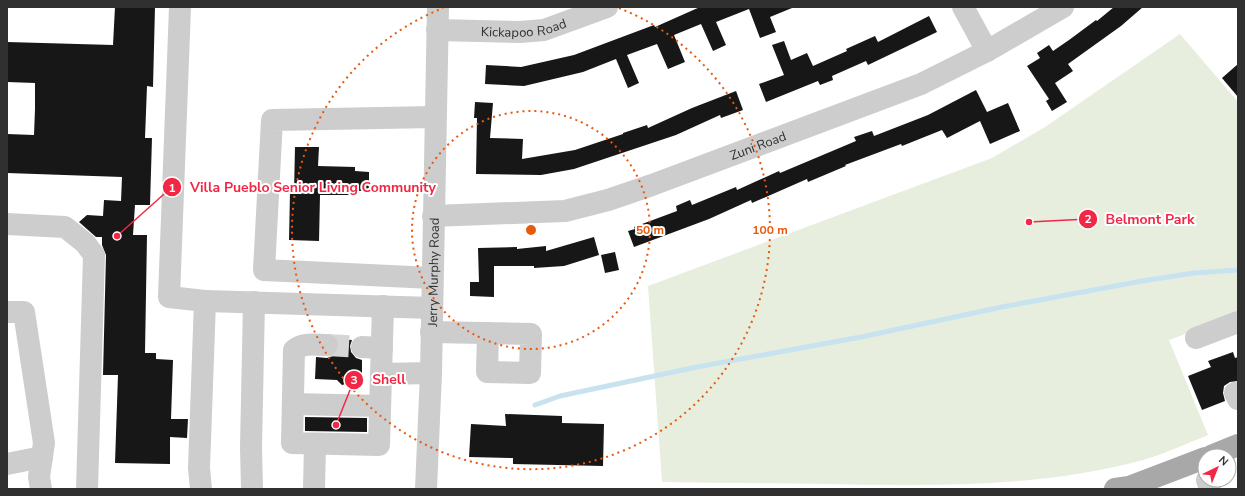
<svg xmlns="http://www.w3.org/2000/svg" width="1245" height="496" font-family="'Nunito Sans',sans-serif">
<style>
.green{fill:#e7eedd}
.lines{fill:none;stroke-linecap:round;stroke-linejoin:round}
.stream{stroke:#c8e3ef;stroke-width:5}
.building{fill:#171717}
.minor-tunnel{stroke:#d6d6d6;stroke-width:22;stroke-dasharray:22 11;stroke-linecap:butt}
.minor{stroke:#cdcdcd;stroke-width:22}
.major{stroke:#a8a8a8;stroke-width:22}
.ring{fill:none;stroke:#e8590c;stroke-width:2;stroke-dasharray:2 4}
.labels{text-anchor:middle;stroke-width:4;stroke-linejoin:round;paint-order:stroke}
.street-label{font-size:13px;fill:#303030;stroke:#fff}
.centre{fill:#e8590c;stroke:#fff;stroke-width:2}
.ring-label{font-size:12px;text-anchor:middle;font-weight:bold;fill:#e8590c;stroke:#fff;stroke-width:4;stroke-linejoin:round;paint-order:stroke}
.leader{fill:none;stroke:#f22745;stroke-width:1.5}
.callout-dot{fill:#f22745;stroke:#fff;stroke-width:1.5}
.mark-label{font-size:12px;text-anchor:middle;font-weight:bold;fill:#fff}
.callout-label{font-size:14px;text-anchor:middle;font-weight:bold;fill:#f22745;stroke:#fff;stroke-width:4;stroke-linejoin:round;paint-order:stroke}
</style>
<rect width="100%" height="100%" fill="#fff"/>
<path class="green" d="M1180,34L1238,102V315L1169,340L1208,435C1188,443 1164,454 1143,460C1040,488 931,486 825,484C771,483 717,483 662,482L648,286L992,158L1045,127Z"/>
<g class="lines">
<path class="stream" d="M535,405L560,396L697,367L861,337L1002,307L1142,281L1194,273L1238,270"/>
</g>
<g class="building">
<path d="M115,7H155L153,87L147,86L145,138H152L150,205H135L133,235H147L145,353H156V359L173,360L171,419H188L187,438L170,437V464L115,463L118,375H103L106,255L102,245V237H96L79,222L87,215L103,216L104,200L121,201L122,177L7,173V134L34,135L35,109V83L7,82V42L113,45Z"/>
<path d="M700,7H792V8L770,17L776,32L760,38L749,9L716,22L726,45L713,51L701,24L674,35L685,62L668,69L657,44L627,55L639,83L628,88L616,59L583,72L524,86L485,84L486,65L521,67L574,55L654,25L655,27Z"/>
<path d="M1114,7H1143L1121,26L1068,64L1073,71L1055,83L1067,102L1052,111L1046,101L1049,99L1027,66L1040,58L1037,53L1049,45L1053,51L1069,40L1096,20L1097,21Z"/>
<path d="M929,16L937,32L868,65L866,61L832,76L833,80L820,85L818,81L766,102L759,84L784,75L772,45L784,41L791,60L807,53L813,66L847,51L846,49L875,36L878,42Z"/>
<path d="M1238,64V97L1222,78Z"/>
<path d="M976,90L987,112L1008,103L1020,131L990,144L980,121L947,138L942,130L902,146L901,144L845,165L846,166L808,182L807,179L752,203L751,200L709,219L634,247L628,231L635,229L634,227L677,211L676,206L690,200L692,205L736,187L737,190L779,171L780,173L856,141L854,137L872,131L874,136L928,115Z"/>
<path d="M736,91L743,110L721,118L720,115L676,135L574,169L541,175L476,174L477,118H474L475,102L493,103L490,138L523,139L522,159L575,150L623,134V133L647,125L648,128L692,108Z"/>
<path d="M295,147H319L318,166L355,167V171L369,172V191H352V195H320L319,241L289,240L290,192H294Z"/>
<path d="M594,237L599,255L564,266L534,268V266H494V297L470,296V282H479L478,248L517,247V249L546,246V251Z"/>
<path d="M615,252L619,270L605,273L601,255Z"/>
<path d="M338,339L352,340L350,346L351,352L356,358L362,360V380L342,385L337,380L315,379L316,357L327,358L333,356L337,352L339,346Z"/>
<path d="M1233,352L1235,358L1238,357V381L1230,382L1224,386L1223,393L1225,401L1202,410L1188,376L1211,367L1208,361Z"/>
<path d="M505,414L562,416V423L604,424L603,466L513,464V458L469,457L471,424L506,426Z"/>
<path d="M305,417L367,418V432L305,431Z"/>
</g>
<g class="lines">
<path class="minor-tunnel" d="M327,345L362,347"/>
<g class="minor">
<path d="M180,7L169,297L205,301L199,468L201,489"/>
<path d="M963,7L987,51"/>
<path id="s1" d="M437,30L520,32L544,30L607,7"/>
<path id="s2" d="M433,216L565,211L608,200L652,185L921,84L987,51L1063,7"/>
<path d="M7,224L65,227L85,243L94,255L87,489"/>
<path d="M432,278L264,270L272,120L435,117"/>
<path d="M205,301L432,308"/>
<path d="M7,312H24L44,443L39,477L41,489"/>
<path d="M431,332L531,334L530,373L487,372L488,333"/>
<path d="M1196,338L1238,322"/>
<path d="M327,345C315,345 304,342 294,350L292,443L379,445L383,306"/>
<path d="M362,347L382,348"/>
<path d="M381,374L431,373"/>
<path d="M1235,393L1238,399"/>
<path d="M293,404L380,406"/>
<path d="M7,464L42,457"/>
<path d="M1207,480L1210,489"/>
<path d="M252,489L251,447L254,302"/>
<path d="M314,489L315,444"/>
<path id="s3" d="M426,489L431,373L438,7"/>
</g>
<g class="major">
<path d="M1211,456L1238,445"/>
<path d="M1115,489L1129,487L1205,458"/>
</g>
</g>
<g class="ring">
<circle cx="531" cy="230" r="119"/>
<path d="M619 8A239 239 0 1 1 443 8"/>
</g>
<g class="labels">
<g class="street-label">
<text dy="5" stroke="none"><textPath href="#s1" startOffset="87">Kickapoo Road</textPath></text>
<text dy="5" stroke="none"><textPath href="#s2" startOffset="336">Zuni Road</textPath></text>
<text dy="5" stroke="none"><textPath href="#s3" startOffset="217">Jerry Murphy Road</textPath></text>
</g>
</g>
<circle cx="531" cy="230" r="6" class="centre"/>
<g class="ring-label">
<text x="650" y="234">50 m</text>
<text x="770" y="234">100 m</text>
</g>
<path class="leader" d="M117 236L172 187M1029 222L1088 219M336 425L354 380"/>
<g class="callout-dot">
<circle cx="117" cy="236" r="4"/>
<circle cx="1029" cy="222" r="4"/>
<circle cx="336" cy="425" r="4"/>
<circle cx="172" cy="187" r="10"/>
<circle cx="1088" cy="219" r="10"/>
<circle cx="354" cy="380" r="10"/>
</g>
<g class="mark-label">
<text x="172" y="192">1</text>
<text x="1088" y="223">2</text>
<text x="354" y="384">3</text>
</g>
<g class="callout-label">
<text x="313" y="192">Villa Pueblo Senior Living Community</text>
<text x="1150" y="224">Belmont Park</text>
<text x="389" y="384">Shell</text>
</g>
<rect width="1245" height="496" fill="none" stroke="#303030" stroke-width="16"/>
<g transform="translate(1217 468) rotate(43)"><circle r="19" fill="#ffffff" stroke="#acacac"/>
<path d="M0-3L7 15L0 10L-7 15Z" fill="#f22745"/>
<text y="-6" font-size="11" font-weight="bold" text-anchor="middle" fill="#303030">N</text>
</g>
</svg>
